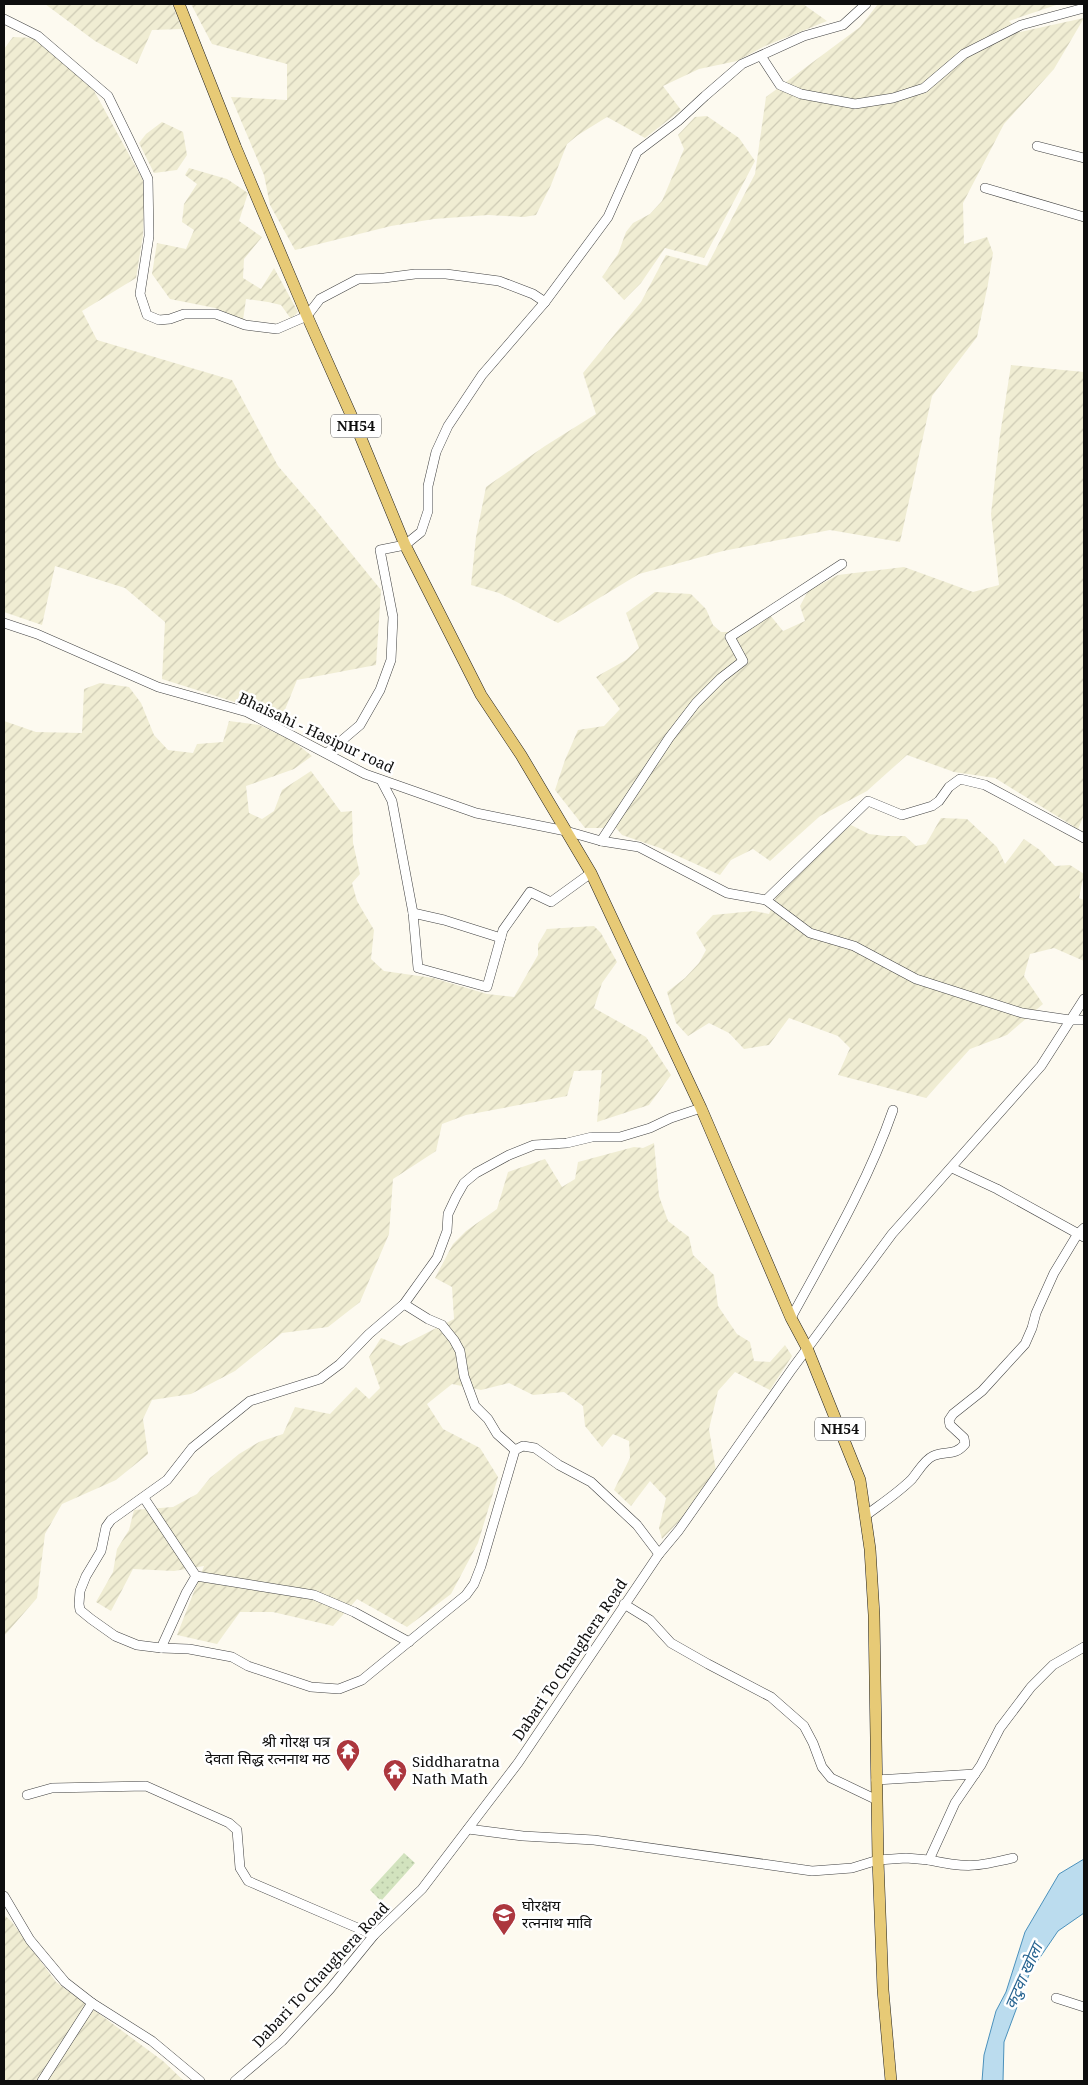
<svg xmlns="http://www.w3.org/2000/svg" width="1088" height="2085" font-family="'Noto Serif','Noto Sans Devanagari',serif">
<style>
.farmland{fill:url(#farmland-furrows)}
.park{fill:url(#park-dots)}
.water{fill:#bbdcee;stroke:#4b91bc}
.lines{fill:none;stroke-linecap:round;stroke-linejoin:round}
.minor-casing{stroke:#414141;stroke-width:10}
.major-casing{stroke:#1f1f1f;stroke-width:12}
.minor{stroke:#fff;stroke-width:9}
.major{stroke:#e7ca76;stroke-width:11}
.labels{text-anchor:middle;stroke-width:5;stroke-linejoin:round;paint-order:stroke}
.shield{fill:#fff;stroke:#565656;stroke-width:1}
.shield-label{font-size:14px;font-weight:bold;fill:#0e0e0e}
.street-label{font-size:15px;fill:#0e0e0e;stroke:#fff}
.poi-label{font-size:15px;fill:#0e0e0e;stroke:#fff;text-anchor:start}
.water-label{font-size:16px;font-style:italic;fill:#266390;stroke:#fff}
</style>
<defs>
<pattern id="farmland-furrows" width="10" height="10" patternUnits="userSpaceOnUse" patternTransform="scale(1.25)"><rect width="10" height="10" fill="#f0edd3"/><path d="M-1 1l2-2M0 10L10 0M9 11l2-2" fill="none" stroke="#cdcab4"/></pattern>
<pattern id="park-dots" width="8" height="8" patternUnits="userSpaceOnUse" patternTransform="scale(1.25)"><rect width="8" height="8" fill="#d2e3be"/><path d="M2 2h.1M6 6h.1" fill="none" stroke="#b3c2a2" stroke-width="1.8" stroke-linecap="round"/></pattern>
</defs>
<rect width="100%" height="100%" fill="#fdfaf0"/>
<g class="farmland">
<path d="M45,4H172L182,29L152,30L137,64L95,41Z"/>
<path d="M191,4H803L827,21L765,46L737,61L699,69L663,86L681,110L645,138L607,117L578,135L567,144L551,185L536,215L524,217L488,215L434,219L391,226L295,250L270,205L264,175L231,97L287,100V64L212,44Z"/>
<path d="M878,4H1059L1009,21L1020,32L1084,18L1054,69L1004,124L963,203L964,244L987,237L993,253L988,284L977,337L932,396L900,542L830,530L723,551L639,574L558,623L499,593L471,585L476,537L486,487L545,446L596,414L583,373L641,302L666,255L707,266L755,174L766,97L860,27Z"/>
<path d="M13,37L34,38L92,87L144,182L143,235L136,278L82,311L97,340L232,380L278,466L316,510L381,590L376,665L297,680L282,717L162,679L165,622L125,588L55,566L42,625L4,612V49Z"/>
<path d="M707,116L739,138L755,161L704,258L665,248L641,283L624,300L602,277L618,254L626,232L633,223L650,214L662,201L684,149L678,135L695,117Z"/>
<path d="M162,122L183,132L187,155L177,170L154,173L139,143L146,134Z"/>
<path d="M189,168L227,179L248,193L239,221L262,237L244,259L243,278L261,289L274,268L298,312L291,319L281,305L268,302L246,299L243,320L215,308L170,299L152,274L157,243L186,249L194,230L182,222L184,204L197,184L185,175Z"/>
<path d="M1011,365L1084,372V815L1078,829L995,778L954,772L907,755L867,791L820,816L770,861L753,849L731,860L720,875L660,848L622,835L616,828H585L555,790L565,760L578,730L604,726L620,709L596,677L626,660L639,648L626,613L655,592L691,594L706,609L713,625L721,632H729L770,615L783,631L805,621L800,606L808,591L838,575L904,567L973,592L999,585L991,514L1000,435Z"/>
<path d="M100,683L129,687L141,703L154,735L168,750L193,753L197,744L223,742L229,721L259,725L293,741L312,756L294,769L246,786L249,813L262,819L274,811L282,790L311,771L341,812L352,811L353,843L360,874L352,883L357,901L374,930L371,959L384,971L433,978L487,994L514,997L538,955V944L547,929L594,926L601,933L617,962L602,983L594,1008L646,1037L671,1075L649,1105L597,1122L602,1070L574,1071L567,1096L466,1115L442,1124L436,1151L393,1179L389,1234L360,1302L328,1327L282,1333L235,1371L191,1394L152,1400L143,1419L148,1454L116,1480L62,1504L45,1534L37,1598L4,1636V721L36,732L82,733L84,689Z"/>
<path d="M941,818L967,819L997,847L1005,864L1024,839L1040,850L1055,866L1070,865L1084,874L1079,898L1084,900V961L1054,948L1030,954L1024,976L1043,1004L1007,1035L970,1049L926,1098L838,1075L850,1048L838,1036L789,1018L769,1045L744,1049L729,1033L709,1023L688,1036L676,1023L667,992L685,978L699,963L706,950L696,933L713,915L754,911L769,914L780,888L851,825L869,834L886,836H905L916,846L926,844Z"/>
<path d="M654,1143L659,1196L668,1221L689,1237L693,1255L714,1275L718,1306L737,1334L750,1342L754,1361L770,1362L785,1345L792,1356L770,1390L735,1372L718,1391L709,1429L716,1471L686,1514L662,1539L659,1528L666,1498L650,1481L631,1506L614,1490L630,1458L629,1441L613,1434L602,1447L585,1426L583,1406L564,1392L533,1395L509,1383L481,1390L452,1384L427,1404L443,1429L480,1448L498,1477L478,1543L451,1594L407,1627L357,1599L333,1626L273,1612H240L217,1644L177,1635L204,1566L174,1571L133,1569L111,1611L96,1602L113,1572L117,1549L129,1530L134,1510L173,1507L197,1494L210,1478L239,1454L259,1442L283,1434L295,1407L330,1414L356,1387L369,1399L380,1388L369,1357L381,1338L401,1346L454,1319L452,1287L435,1278L453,1244L466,1231L497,1209L508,1172L545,1159L562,1187L575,1179L578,1162L634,1147L643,1148Z"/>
<path d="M4,1915L12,1922L56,1982L163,2061L184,2081H4Z"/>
</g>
<path class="park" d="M404,1853L415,1863L381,1901L370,1890Z"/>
<path class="water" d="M1084,1859V1913L1058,1931L1030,1972L1004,2042L1003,2081H982L984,2055L996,2011L1006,1992L1025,1932L1059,1874Z"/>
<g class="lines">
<g class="minor-casing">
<g id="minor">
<path d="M4,19L38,36L108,96L129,139L148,179L149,236L140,294L147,315L159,320L170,319L184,314H216L245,325L277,329L307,316L320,299L358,279L384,278L415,274H446L499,281L533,294L545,302"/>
<path d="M761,56L780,85L801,94L855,104L893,98L924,88L964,54L1021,25L1084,8"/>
<path d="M1037,146L1084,158"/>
<path d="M985,188L1084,217"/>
<path d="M4,623L37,634L158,687L247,712L365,774L476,813L566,831L601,841L639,847L727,893L766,900L810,933L854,946L916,979L1022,1013L1070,1020H1084"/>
<path d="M327,753L360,725L380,690L391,660L393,617L380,550L405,545L421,532L428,511V486L436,452L448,426L482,375L545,302L608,217L637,152L678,121L705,96L742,64L804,36L843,25L866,4"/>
<path d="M381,780L392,801L413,913L418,968L487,987L503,930L530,892L551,902L591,873"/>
<path d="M601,841L669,738L696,703L721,678L743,661L730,637L842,564"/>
<path d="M766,900L868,801L902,815L932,806L939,801L949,787L960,779L985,785L1084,838"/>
<path d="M413,913L444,920L501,938"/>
<path d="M952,1168L997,1189L1084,1237"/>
<path d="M404,1304L428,1319L442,1325L454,1340L460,1351L464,1376L475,1406L488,1419L497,1434L515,1450"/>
<path d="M791,1318C828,1250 868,1182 893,1110"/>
<path d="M144,1498L196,1576"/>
<path d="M865,1516C881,1504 898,1493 912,1479C918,1472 924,1460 933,1456C946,1450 954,1457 965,1444L964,1438L950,1425L949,1420L953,1414L982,1391L1025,1344L1032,1328L1036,1313L1054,1273L1077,1235L1084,1228"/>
<path d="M659,1554L637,1525L591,1482L559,1465L535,1448L523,1446L515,1450L481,1566L474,1584L466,1595L362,1680L339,1689L311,1687L248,1666L232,1657L189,1649L161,1648L137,1645L115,1636L91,1619L80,1610L79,1604L80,1591L86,1576L101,1551L106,1527L111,1520L167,1480L192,1448L250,1401L320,1379L340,1364L369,1334L404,1304L437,1258L447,1231L448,1214L456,1197L464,1183L476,1173L509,1155L534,1145L567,1143L592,1137H620L650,1128L671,1118L701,1108"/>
<path d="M624,1604L650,1620L671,1643L708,1664L771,1697L804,1726L813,1743L822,1767L831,1778L877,1800"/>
<path d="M161,1648L186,1593L196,1576L314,1595L354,1612L409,1642"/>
<path d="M876,1780L975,1774"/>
<path d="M27,1795L52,1788L146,1786L229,1823L237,1830L240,1868L248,1881L374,1935"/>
<path d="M468,1829L523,1836L594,1840L812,1871L852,1868L878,1860L906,1858L929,1860L955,1803L981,1765L1000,1728L1031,1687L1053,1665L1084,1647"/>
<path d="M929,1860C966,1868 976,1867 1013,1858"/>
<path d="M4,1896L30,1940L65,1982L92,2003L152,2041L200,2081"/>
<path d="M1056,1998L1084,2007"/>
<path d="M42,2081L92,2003"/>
<path d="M235,2081L282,2041L330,1989L374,1935L422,1889L518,1763L659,1554L679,1530L792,1369L892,1234L1041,1066L1084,999"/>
</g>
</g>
<g class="major-casing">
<path id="major" d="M179,4L236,148L307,316L356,426L405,545L481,695L521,755L591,873L701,1108L791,1318L807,1348L860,1480L870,1549L874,1615L878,1860L883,1990L891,2081"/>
</g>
<use href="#minor" class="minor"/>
<use href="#major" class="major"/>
</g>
<defs>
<g id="temple-pin" transform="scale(1.25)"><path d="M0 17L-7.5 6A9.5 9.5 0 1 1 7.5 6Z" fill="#ac373e" stroke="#fff"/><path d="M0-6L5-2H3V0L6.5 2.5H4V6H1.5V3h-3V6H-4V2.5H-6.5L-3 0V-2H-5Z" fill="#fff"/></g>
<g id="school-pin" transform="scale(1.25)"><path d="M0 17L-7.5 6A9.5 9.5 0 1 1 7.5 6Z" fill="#ac373e" stroke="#fff"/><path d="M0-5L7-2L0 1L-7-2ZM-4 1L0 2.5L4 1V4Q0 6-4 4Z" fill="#fff"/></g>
</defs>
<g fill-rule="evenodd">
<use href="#temple-pin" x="348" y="1751"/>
<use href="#temple-pin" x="395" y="1771"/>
<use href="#school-pin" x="504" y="1915"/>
</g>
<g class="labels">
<g class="shield">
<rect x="331" y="414.5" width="50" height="23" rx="4"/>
<rect x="815" y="1417.5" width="50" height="23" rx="4"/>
</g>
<g class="shield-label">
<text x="356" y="431">NH54</text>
<text x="840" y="1434">NH54</text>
</g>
<g class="street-label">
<text transform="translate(316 733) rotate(25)" y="5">Bhaisahi - Hasipur road</text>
<text transform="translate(570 1660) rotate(-56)" y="5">Dabari To Chaughera Road</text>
<text transform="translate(321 1975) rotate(-47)" y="5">Dabari To Chaughera Road</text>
</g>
<g class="poi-label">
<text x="330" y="1747" text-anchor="end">श्री गोरक्ष पत्र<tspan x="330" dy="17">देवता सिद्ध रत्ननाथ मठ</tspan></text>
<text x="412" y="1767">Siddharatna<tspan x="412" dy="17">Nath Math</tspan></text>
<text x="522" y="1911">घोरक्षय<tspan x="522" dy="17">रत्ननाथ मावि</tspan></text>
</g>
<g class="water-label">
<text transform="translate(1023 1976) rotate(-66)" y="6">कटुवा खोला</text>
</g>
</g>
<rect width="1088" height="2085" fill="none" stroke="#0e0e0e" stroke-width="10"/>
</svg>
